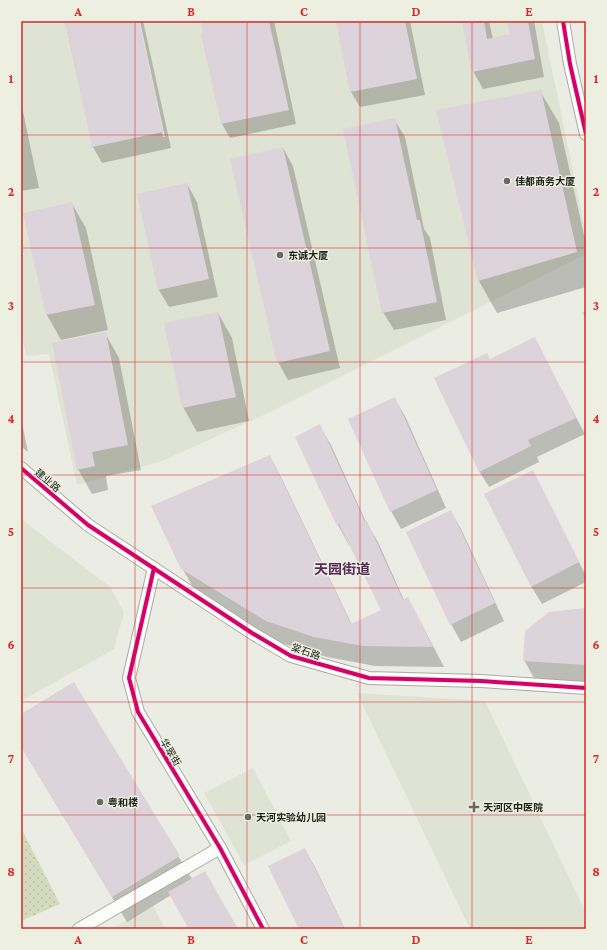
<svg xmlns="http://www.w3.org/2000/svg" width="607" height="950" font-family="'Crimson Pro','Noto Sans SC',serif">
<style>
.built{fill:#dfe3d3}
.park{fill:url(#park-dots)}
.shadow{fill:#0003}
.building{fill:#ddd3db}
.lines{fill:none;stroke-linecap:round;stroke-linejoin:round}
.street-casing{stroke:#aaaba5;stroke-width:14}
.street{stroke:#fcfcfb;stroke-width:12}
.cycleway-casing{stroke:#edf0e1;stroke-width:6}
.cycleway{stroke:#d6006c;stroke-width:4}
.grid{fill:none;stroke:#d62828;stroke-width:1;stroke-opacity:0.55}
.poi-dot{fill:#676962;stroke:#edf0e1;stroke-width:1.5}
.labels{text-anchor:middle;stroke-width:3;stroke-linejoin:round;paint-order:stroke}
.poi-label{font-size:10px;font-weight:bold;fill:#20221c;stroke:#edf0e1;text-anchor:start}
.street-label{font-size:10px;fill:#20221c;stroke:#edf0e1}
.district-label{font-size:14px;font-weight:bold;fill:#5a2a5c;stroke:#edf0e1}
.neatline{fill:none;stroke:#d62828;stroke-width:1.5}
.grid-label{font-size:13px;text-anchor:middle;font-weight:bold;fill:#d62828}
</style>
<defs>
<pattern id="park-dots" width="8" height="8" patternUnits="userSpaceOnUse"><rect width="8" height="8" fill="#d5dbbe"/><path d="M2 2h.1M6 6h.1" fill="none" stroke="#b7bca3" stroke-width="1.8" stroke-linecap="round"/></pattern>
</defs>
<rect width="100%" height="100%" fill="#ebece4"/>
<g class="built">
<path d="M21,21H542L586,234V254L266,414L162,461L77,485L49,354L26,356L21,329Z"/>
<path d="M21,519L110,587L124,612L114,649L21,701Z"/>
<path d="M357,693L485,701L586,913V929H470Z"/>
<path d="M253,768L291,841L244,865L204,793Z"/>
<path d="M153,906L165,929H111Z"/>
</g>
<path class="park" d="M21,828L60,904L21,921Z"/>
<g class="shadow">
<path d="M65,21H137L163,137H165L140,21H143L171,148L102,163L93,147Z"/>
<path d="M202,21H274L296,124L230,138L222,124L203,34H204Z"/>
<path d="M337,21H410L425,95L360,107L351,92Z"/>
<path d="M463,21H489L493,39L511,35L508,21H534L544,77L483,89L473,71Z"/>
<path d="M540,91L559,123L586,244V287L497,313L479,281L437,111Z"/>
<path d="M21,102L39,188L21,191Z"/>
<path d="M394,119L405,137L424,229L430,238L446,320L394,330L383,312Z"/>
<path d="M283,148L293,166L340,368L288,380L278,362Z"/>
<path d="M187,184L197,202L218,297L169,307L159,290Z"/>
<path d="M72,204L86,228L108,330L61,340L47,315L24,214Z"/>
<path d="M586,311V319L583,313Z"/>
<path d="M218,313L232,338L249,421L197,432L183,407Z"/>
<path d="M105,333L119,358L141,470L106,476L108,490L92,494L78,469Z"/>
<path d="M534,338L585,434L537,457L539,462L489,487L479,471L490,360Z"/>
<path d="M394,398L405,416L446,508L401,529L391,511Z"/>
<path d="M21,418L28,452L21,447Z"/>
<path d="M319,425L331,445L366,522L378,542L404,600L408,598L444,667L375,666L327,657L278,642L194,589L182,568L270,456L281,477L352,625L382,611L350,545H349L338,525Z"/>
<path d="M542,489L586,576V582L542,604L531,586Z"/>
<path d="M451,512L461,529L504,621L461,642L451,624Z"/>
<path d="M586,609V682L534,678L524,660Z"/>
<path d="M73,683L192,879L237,929H191L171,895L127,922L21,746V715Z"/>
<path d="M305,850L315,867L345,929H300Z"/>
</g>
<g class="building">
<path d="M65,21H139L163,132L92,147Z"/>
<path d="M201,21H269L289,110L221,124L201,34L203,33Z"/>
<path d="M336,21H405L417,79L350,92Z"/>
<path d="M462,21H484L487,39L510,34L507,21H528L535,59L472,72Z"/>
<path d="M541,90L577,252L478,281L436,110Z"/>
<path d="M395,118L417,220H420L437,302L382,313L343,129Z"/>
<path d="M283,147L330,351L277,363L230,159Z"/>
<path d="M187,183L209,279L158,290L137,194Z"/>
<path d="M72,202L95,305L46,315L23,213Z"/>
<path d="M218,312L236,397L182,408L164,323Z"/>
<path d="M106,332L128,445L92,452L95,466L77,470L52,343Z"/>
<path d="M535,337L576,418L528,440L531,446L479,472L434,378L487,353L490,359Z"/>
<path d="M395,397L437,490L390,512L348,419Z"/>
<path d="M320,424L365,522L367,521L403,600L408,597L433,647L363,646L314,637L266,621L181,569L151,506L270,455L351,624L381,610L339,524L337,526L295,437Z"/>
<path d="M533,470L579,562L531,587L484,494Z"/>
<path d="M451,510L495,603L450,625L406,532Z"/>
<path d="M586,608V665L523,661L525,631L549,612Z"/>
<path d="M74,682L180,856L112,897L21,747V714Z"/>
<path d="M305,848L345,929H299L268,866Z"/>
<path d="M205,871L238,929H189L168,892Z"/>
</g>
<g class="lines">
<g class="street-casing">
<g id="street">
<path d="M563,21L570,64L586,134"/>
<path d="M21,468L88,525L252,633L291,656L369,678L481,681L586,688"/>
<path d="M154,568L129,678L138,712L220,848L263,929"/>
<path d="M79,929L220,848"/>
</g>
</g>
<use href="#street" class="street"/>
<g class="cycleway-casing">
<g id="cycleway">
<path d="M563,21L570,64L586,134"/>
<path d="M21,468L88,525L252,633L291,656L369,678L481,681L586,688"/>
<path d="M154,568L129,678L138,712L220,848L263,929"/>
</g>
</g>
<use href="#cycleway" class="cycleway"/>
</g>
<path class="grid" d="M135,21V929M247,21V929M360,21V929M472,21V929M21,135H586M21,248H586M21,362H586M21,475H586M21,588H586M21,702H586M21,815H586"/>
<g class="poi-dot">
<circle cx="507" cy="181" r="4"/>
<circle cx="280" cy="255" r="4"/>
<circle cx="100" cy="802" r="4"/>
<path d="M472 801h4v4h4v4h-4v4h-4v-4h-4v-4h4z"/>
<circle cx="248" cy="817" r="4"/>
</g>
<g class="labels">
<g class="poi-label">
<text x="515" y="185">佳都商务大厦</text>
<text x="288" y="259">东诚大厦</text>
<text x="108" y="806">粤和楼</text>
<text x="483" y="811">天河区中医院</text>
<text x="256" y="821">天河实验幼儿园</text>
</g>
<g class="street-label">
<text transform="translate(48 480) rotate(40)" y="4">建业路</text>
<text transform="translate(306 651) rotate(19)" y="4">棠石路</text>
<text transform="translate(171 752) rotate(59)" y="4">华翠街</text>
</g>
<g class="district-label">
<text x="342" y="574">天园街道</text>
</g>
</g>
<rect width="607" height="950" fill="none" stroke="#edf0e1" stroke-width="44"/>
<rect x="22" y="22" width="563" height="906" class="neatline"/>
<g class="grid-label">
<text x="78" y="16">A</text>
<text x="191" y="16">B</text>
<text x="304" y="16">C</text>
<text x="416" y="16">D</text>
<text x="529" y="16">E</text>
<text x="11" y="83">1</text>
<text x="596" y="83">1</text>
<text x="11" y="196">2</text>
<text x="596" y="196">2</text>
<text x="11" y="310">3</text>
<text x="596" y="310">3</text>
<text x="11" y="423">4</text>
<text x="596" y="423">4</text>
<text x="11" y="536">5</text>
<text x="596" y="536">5</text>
<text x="11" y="649">6</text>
<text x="596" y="649">6</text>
<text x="11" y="763">7</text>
<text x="596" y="763">7</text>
<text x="11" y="876">8</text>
<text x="596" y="876">8</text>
<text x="78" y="944">A</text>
<text x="191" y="944">B</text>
<text x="304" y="944">C</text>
<text x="416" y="944">D</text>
<text x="529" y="944">E</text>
</g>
</svg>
